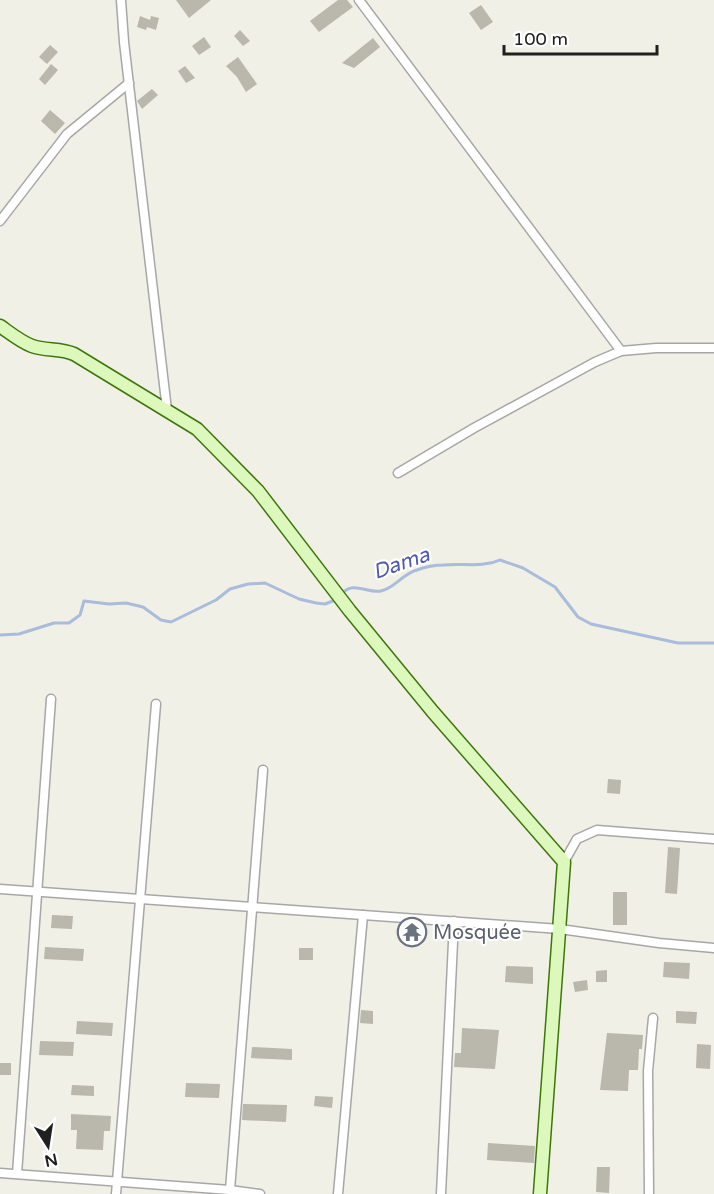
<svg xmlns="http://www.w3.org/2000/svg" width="714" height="1194" font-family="'Varela Round',sans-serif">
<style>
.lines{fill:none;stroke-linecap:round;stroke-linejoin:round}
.stream{stroke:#a9bcdc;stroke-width:3}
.building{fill:#bab7ac}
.street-casing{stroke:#a7a7a7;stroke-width:11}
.secondary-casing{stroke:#3e7608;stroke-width:15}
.street{stroke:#fff;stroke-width:8}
.secondary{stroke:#ddf8bd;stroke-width:12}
.labels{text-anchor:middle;stroke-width:4.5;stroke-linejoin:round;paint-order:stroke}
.worship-label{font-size:20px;fill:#5b616d;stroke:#fff;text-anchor:start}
.water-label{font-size:21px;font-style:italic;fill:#4e58ae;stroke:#fff}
</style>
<rect width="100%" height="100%" fill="#f0f0e7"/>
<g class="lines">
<g class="stream">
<path d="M342,594C352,580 368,594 381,591C395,588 402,574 417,570C425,567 435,565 444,565C463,563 482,568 500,560L523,568L555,587L578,617L591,624L678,643H714"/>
<path d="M0,635L19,634L54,623H69L80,615L84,601L109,604L126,603L143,607L161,620L171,622L216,600L230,589L248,584L265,583L299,599L316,603L325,604L338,599"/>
</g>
</g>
<g class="building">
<path d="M176,0H211L189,18Z"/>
<path d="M338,0H347L353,7L319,32L310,21Z"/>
<path d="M481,5L493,22L481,30L469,13Z"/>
<path d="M140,16L150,20L151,16L159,18L156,30L147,27L146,30L137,27Z"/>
<path d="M240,30L250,41L243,46L234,36Z"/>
<path d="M204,37L211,47L199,55L192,46Z"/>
<path d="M373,38L380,47L354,68L342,63Z"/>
<path d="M50,45L58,52L47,64L39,57Z"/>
<path d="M238,57L257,84L246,92L237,77L226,66Z"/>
<path d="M51,64L58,70L45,85L39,79Z"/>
<path d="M185,66L195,78L186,83L178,71Z"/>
<path d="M152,89L158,95L142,109L137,101Z"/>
<path d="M50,110L65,123L55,134L41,121Z"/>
<path d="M608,779L621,780L620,794L607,793Z"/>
<path d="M668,847L680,848L677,894L665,893Z"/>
<rect x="613" y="892" width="14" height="33"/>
<path d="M52,915L73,916L72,929L51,928Z"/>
<path d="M45,947L84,949L83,961L44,959Z"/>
<rect x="299" y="948" width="14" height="12"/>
<path d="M664,962L690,963L689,979L663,977Z"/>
<path d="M506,966L533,967V984L505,982Z"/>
<path d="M607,970V982H596V971Z"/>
<path d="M587,980L588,990L575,992L573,982Z"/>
<path d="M361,1010L373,1011V1024L360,1023Z"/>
<path d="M676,1011L697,1012L696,1024L676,1023Z"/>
<path d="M77,1021L113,1023L112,1036L76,1034Z"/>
<path d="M462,1028L499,1030L495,1069L454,1067L455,1053H461Z"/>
<path d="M607,1033L643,1035L642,1049H639L638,1070H629L628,1091L600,1090Z"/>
<path d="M40,1041L74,1042L73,1056L39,1055Z"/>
<path d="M697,1044L711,1045L710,1069L696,1068Z"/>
<path d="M252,1047L292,1049V1060L251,1058Z"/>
<rect x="0" y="1063" width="11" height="12"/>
<path d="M186,1083L220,1084L219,1098L185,1097Z"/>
<path d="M72,1085L94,1086V1096L71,1095Z"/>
<path d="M315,1096L333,1097L332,1108L314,1106Z"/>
<path d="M243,1104L287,1105L286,1122L242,1120Z"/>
<path d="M71,1114L111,1116L110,1131H104L103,1150L76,1149L77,1130H71Z"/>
<path d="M488,1143L535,1146L534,1163L487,1160Z"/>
<path d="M597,1167H610L609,1193L596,1192Z"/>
</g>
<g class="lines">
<g class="street-casing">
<g id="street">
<path d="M121,0L124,42L167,410"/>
<path d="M359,0L621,351"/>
<path d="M0,221L67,134L129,83"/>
<path d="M398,473L474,428L595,362L621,351L656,348H714"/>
<path d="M564,862L577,839L597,830L714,839"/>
<path d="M0,889L560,929L659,943L714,948"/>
<path d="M0,1173L230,1190L260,1194"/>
<path d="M17,1174L51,699"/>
<path d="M230,1190L263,770"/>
<path d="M116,1194L156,704"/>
<path d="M338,1194L363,915"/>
<path d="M441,1194L454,921"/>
<path d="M649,1194L648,1071L653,1018"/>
</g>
</g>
<g class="secondary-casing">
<path id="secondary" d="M0,326C10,333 21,342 32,346C46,351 60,348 74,354L197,429L258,491L350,611L433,712L564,862L540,1194"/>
</g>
<use href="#street" class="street"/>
<use href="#secondary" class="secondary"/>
</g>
<defs>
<g id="temple-ring" transform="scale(1.5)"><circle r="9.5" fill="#fff" stroke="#6b7280" stroke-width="1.5"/><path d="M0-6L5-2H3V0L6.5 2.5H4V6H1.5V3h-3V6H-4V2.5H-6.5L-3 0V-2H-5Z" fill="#6b7280"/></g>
</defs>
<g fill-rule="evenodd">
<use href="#temple-ring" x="412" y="932"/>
</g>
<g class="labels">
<g class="worship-label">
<text x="433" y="939">Mosquée</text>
</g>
<g class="water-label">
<text transform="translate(401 563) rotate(-19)" y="7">Dama</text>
</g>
</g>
<g transform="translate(48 1146) rotate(168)" stroke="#ffffff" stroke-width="4.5" paint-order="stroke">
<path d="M0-4.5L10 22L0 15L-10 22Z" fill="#202020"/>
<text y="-9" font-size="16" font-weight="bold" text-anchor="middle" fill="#202020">N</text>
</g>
<path d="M504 45v9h153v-9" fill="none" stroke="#202020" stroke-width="3"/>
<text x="513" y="45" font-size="18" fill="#202020" stroke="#ffffff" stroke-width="4.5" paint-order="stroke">100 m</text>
</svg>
